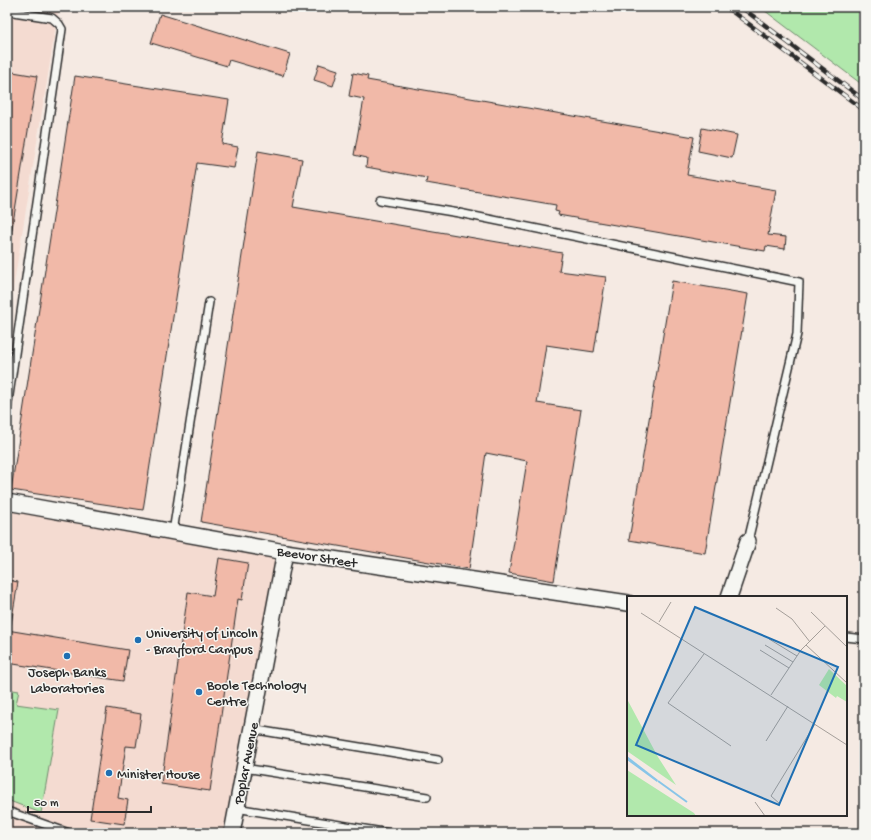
<svg xmlns="http://www.w3.org/2000/svg" width="871" height="840" font-family="'Gochi Hand',sans-serif">
<style>
.built{fill:#f4dbd1}
.green{fill:#b1e8ac;stroke:#6e8a6c}
.building{fill:#f1b9a8;stroke:#2b2b2b}
.lines{fill:none;stroke-linecap:round;stroke-linejoin:round}
.lane-casing{stroke:#2b2b2b;stroke-width:10}
.street-casing{stroke:#2b2b2b;stroke-width:18}
.lane{stroke:#f6f6f2;stroke-width:7}
.street{stroke:#f6f6f2;stroke-width:15}
.rail-casing{stroke:#2b2b2b;stroke-width:4.5}
.rail{stroke:#f6f6f2;stroke-width:3;stroke-dasharray:9;stroke-linecap:butt}
.poi-dot{fill:#1f6fb2;stroke:#f6f6f2;stroke-width:1.5}
.labels{text-anchor:middle;stroke-width:3;stroke-linejoin:round;paint-order:stroke}
.street-label{font-size:14px;fill:#2b2b2b;stroke:#f6f6f2}
.poi-label{font-size:14px;fill:#2b2b2b;stroke:#f6f6f2;text-anchor:start}
.inset-river{fill:none;stroke:#88c5e8;stroke-width:2}
.inset-road{fill:none;stroke:#a49e99;stroke-width:1}
.view{fill:#1f6fb2;fill-opacity:0.15;stroke:#1f6fb2;stroke-width:2}
.inset-edge{fill:none;stroke:#2b2b2b;stroke-width:2}
</style>
<rect width="100%" height="100%" fill="#f5eae3"/>
<filter id="ink" filterUnits="userSpaceOnUse"><feTurbulence type="fractalNoise" baseFrequency=".025" numOctaves="2"/><feDisplacementMap in="SourceGraphic" scale="8" xChannelSelector="R" yChannelSelector="G"/><feConvolveMatrix kernelMatrix="1 2 1 2 8 2 1 2 1" color-interpolation-filters="sRGB"/></filter>
<g filter="url(#ink)">
<g class="built">
<path d="M7,7H59L7,326Z"/>
<path d="M7,502L285,552L232,833H7Z"/>
</g>
<g class="green">
<path d="M760,7H864V86Z"/>
<path d="M7,689L19,691L16,704L59,710L41,813L7,800Z"/>
</g>
<g class="building">
<path d="M160,14L290,54L283,76L229,60L227,66L151,43Z"/>
<path d="M319,64L338,70L333,86L314,80Z"/>
<path d="M7,71L37,76L7,259Z"/>
<path d="M353,73L368,76L367,80L694,137L687,175L776,190L768,235L786,237L785,249L766,246L765,251L558,215L559,212L555,211L556,205L426,183L427,178L366,167L367,158L354,155L364,99L349,96Z"/>
<path d="M75,76L229,100L222,144L238,147L234,168L197,163L143,510L11,490Z"/>
<path d="M702,128L737,135L732,158L698,151Z"/>
<path d="M258,151L302,159L293,207L562,253L559,271L606,277L594,352L546,345L537,403L581,410L554,581L509,573L527,461L486,453L469,569L201,522Z"/>
<path d="M672,281L748,294L705,553L629,540Z"/>
<path d="M219,558L248,563L242,600L238,599L210,791L161,784L188,592L213,596Z"/>
<path d="M7,580L18,582L11,624H7Z"/>
<path d="M7,630L128,650L123,681L7,663Z"/>
<path d="M107,708L141,714L136,747L126,746L118,798L128,800L124,824L90,819Z"/>
</g>
<g class="lines">
<g class="lane-casing">
<g id="lane">
<path d="M7,11L52,18L59,24L62,29L7,409"/>
<path d="M380,200L459,213L799,282L797,334L748,541"/>
<path d="M173,532L209,302"/>
<path d="M846,637L864,639"/>
<path d="M251,729L438,760"/>
<path d="M244,768L427,797"/>
<path d="M236,808L389,833"/>
<path d="M7,811L69,833"/>
</g>
</g>
<g class="street-casing">
<g id="street">
<path d="M7,502L285,552L628,603"/>
<path d="M729,597L748,541"/>
<path d="M232,833L285,552"/>
</g>
</g>
<use href="#lane" class="lane"/>
<use href="#street" class="street"/>
<g class="rail-casing">
<g id="rail">
<path d="M726,7L864,110"/>
<path d="M741,7L864,100"/>
</g>
</g>
<use href="#rail" class="rail"/>
</g>
</g>
<g class="poi-dot">
<circle cx="138" cy="640" r="4"/>
<circle cx="67" cy="656" r="4"/>
<circle cx="199" cy="692" r="4"/>
<circle cx="109" cy="773" r="4"/>
</g>
<g class="labels">
<g class="street-label">
<text transform="translate(317 556) rotate(9)" y="5">Beevor Street</text>
<text transform="translate(245 763) rotate(-79)" y="5">Poplar Avenue</text>
</g>
<g class="poi-label">
<text x="146" y="637">University of Lincoln<tspan x="146" dy="16">- Brayford Campus</tspan></text>
<text x="67" y="676" text-anchor="middle">Joseph Banks<tspan x="67" dy="16">Laboratories</tspan></text>
<text x="207" y="689">Boole Technology<tspan x="207" dy="16">Centre</tspan></text>
<text x="117" y="778">Minister House</text>
</g>
</g>
<g transform="translate(627 596)">
<rect width="220" height="220" fill="#f5eae3"/>
<path d="M202,73L220,90V106L210,100L209,102L192,89ZM0,103L31,161L49,189L0,155ZM0,174L67,217L69,220H0Z" fill="#b1e8ac"/>
<path d="M0,160L31,184L30,186L0,164Z" fill="#88c5e8"/>
<path class="inset-river" d="M31,185L60,206"/>
<path class="inset-road" d="M149,12L165,23L183,46M184,16L220,51M14,17L220,149M32,26L44,6M142,43L170,60M138,49L166,66M179,49L220,87M133,54L162,72M77,58L41,107L104,150M144,99L174,54L198,30M139,145L161,110M128,206L138,220M153,208L144,200L188,128"/>
<path class="view" d="M68,11L211,71L152,209L9,149Z"/>
<rect width="220" height="220" class="inset-edge"/>
</g>
<rect width="871" height="840" fill="none" stroke="#f6f6f2" stroke-width="24"/>
<rect x="12" y="12" width="847" height="816" fill="none" stroke="#2b2b2b" stroke-width="1.5" filter="url(#ink)"/>
<path d="M28 806v6h123v-6" fill="none" stroke="#2b2b2b" stroke-width="2"/>
<text x="34" y="806" font-size="12" fill="#2b2b2b" stroke="#f6f6f2" stroke-width="3" paint-order="stroke">50 m</text>
</svg>
